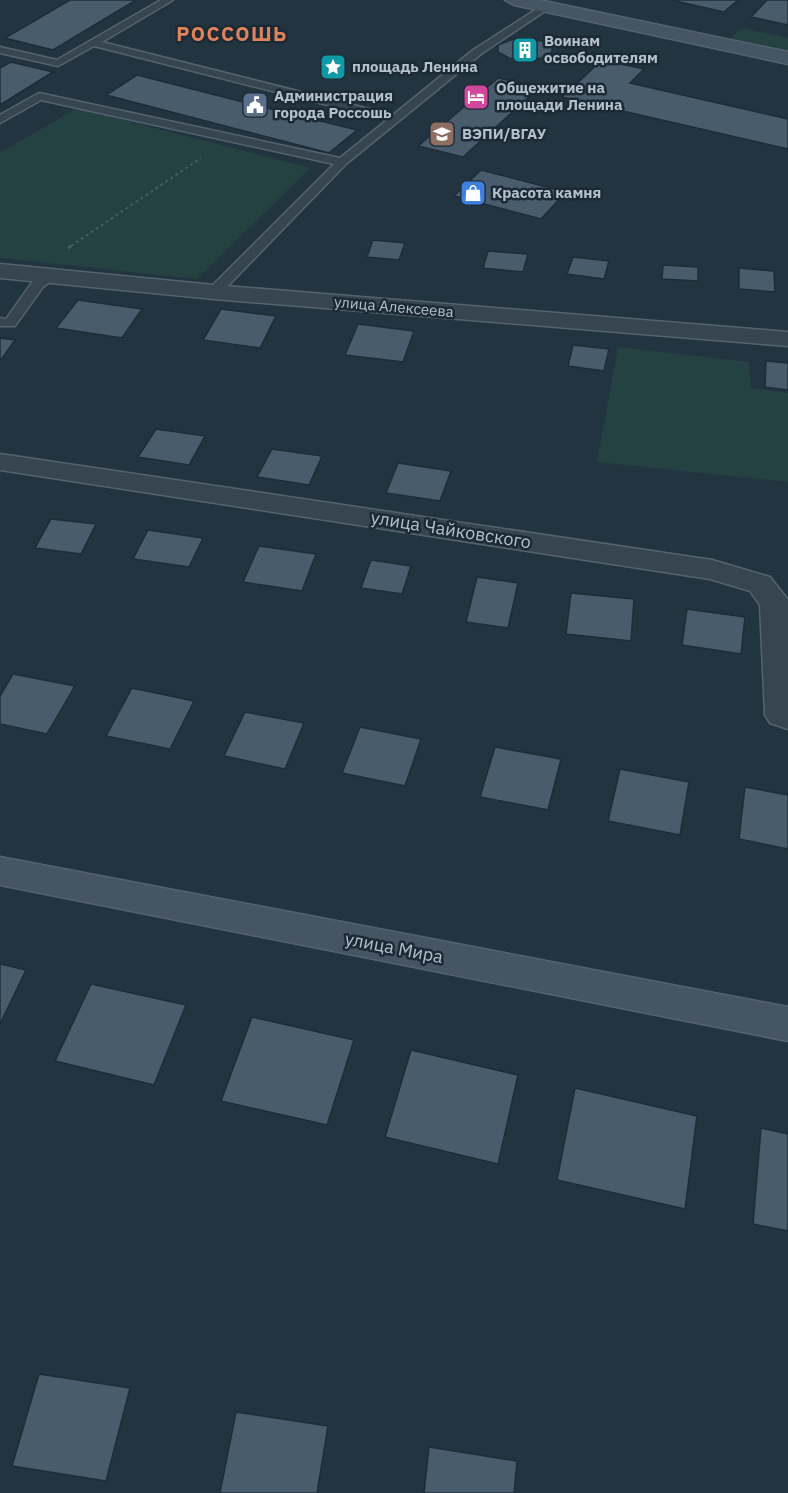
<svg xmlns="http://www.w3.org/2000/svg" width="788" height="1493" font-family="'IBM Plex Sans',sans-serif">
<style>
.green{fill:#254242}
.building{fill:#485c6b;stroke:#1e2c38;stroke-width:1.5}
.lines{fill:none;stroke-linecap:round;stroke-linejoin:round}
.service-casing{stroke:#55636f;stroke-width:3}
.minor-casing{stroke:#55636f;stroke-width:3}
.secondary-casing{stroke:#55636f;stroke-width:3}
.path-far1{stroke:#435e5e;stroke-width:2;stroke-dasharray:3 3;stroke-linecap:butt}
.path{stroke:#435e5e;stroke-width:3;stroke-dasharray:4 4;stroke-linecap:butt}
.service{fill:#374551;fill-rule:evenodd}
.minor{fill:#374551;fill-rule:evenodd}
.secondary{fill:#455564;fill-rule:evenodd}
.labels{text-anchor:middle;stroke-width:5;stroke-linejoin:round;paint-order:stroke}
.far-poi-label{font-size:15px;font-weight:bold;fill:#b4c0cc;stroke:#1c2a36;text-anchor:start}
.far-street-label{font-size:15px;fill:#b4c0cc;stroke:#1c2a36}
.street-label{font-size:18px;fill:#b4c0cc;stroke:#1c2a36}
.far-district-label{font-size:20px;font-weight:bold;letter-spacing:1.5px;fill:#de835c;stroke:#1c2a36}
</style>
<rect width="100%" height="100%" fill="#233441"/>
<g class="green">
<path d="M743,28L788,38V51L730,38Z"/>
<path d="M77,108L310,168L197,279L0,258V153Z"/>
<path d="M618,347L749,362L751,388L788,393V482L597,462Z"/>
</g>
<g class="building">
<path d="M70,0H136L53,50L5,38Z"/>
<path d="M671,0H738L724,12Z"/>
<path d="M767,0H788V25L751,17Z"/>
<path d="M516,38L542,41L552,47V52L542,58L526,60L509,58L498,52V45Z"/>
<path d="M602,60L644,69L630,83L788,119V149L562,97Z"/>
<path d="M11,62L53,72L0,105V68Z"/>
<path d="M137,75L255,105L357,130L329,153L106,95Z"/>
<path d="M498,78L540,87L463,157L418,146Z"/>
<path d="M481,170L566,192L541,219L454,196Z"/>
<path d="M373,240L405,243L399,260L367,257Z"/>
<path d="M488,251L528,254L523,272L483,268Z"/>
<path d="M573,257L609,261L604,279L567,274Z"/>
<path d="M663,265L698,267V281L662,279Z"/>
<path d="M739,268L774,271L775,292L739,289Z"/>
<path d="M78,300L142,309L122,338L56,328Z"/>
<path d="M221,309L276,316L260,348L203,340Z"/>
<path d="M358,324L414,331L403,362L345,355Z"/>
<path d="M0,338L15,340L0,361Z"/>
<path d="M573,345L609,349L604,371L568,366Z"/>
<path d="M766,361L788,363V390L765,387Z"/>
<path d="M156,429L205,436L189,465L138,457Z"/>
<path d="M272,449L322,456L309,485L257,477Z"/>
<path d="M398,463L451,471L440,501L386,493Z"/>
<path d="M51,519L96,524L81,554L35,548Z"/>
<path d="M148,530L203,538L189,567L133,559Z"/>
<path d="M259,546L316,554L302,591L243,582Z"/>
<path d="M371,560L411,566L402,594L361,588Z"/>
<path d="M477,577L518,583L508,628L466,622Z"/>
<path d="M571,593L634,599L631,641L566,634Z"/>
<path d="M687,609L745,617L741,654L682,645Z"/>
<path d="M13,674L75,686L47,734L0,724V696Z"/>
<path d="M132,688L194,701L170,749L106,736Z"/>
<path d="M245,712L304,723L285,769L224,756Z"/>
<path d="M360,727L421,739L405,786L342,773Z"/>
<path d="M495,747L561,759L548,810L480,797Z"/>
<path d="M620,769L689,782L680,835L608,821Z"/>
<path d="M745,787L788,795V849L739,839Z"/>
<path d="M0,964L26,970L0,1024Z"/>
<path d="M91,984L186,1005L154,1085L55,1061Z"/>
<path d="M252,1017L354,1040L327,1125L221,1101Z"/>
<path d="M411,1050L518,1075L498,1164L385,1137Z"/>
<path d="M575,1088L697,1116L685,1209L557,1180Z"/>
<path d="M761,1128L788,1134V1231L753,1224Z"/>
<path d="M39,1374L130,1388L106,1481L12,1466Z"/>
<path d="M236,1412L328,1426L317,1493H220Z"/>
<path d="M429,1447L517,1461L514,1493H424Z"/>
</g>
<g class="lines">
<g class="service-casing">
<g id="service">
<path d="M161,0H173L102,42L393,115L473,50L543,5L551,7L481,54L346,164L219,295H209V289L334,164L41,100L0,123V115L39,93L340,158L387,120L94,46L58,66L0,53V47L57,60Z"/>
<path d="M52,272L58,276L43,287L15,326H0V318L6,319L33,281Z"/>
</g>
</g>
<g class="minor-casing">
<g id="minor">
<path d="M0,264L214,285L788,332V346L214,299L0,278Z"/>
<path d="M0,454L712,560L770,577L788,600V729L770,723L765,715L760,605L750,591L710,579L0,470Z"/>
</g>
</g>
<g class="secondary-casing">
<g id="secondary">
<path d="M505,0H539L788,52V64L514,5Z"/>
<path d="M0,857L788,1007V1041L0,885Z"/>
</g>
</g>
<path class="path-far1" d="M71,246L201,158"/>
<path class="path" d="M68,248L73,245"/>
<use href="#service" class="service"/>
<use href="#minor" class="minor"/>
<use href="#secondary" class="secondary"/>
</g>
<defs>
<g id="building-square" transform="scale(1.35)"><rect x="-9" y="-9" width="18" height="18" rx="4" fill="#0f9aa8" stroke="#1c2a36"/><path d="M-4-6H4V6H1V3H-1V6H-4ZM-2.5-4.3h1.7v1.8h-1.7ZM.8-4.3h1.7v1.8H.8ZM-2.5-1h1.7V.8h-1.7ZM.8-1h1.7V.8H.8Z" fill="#fff"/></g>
<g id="sight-square" transform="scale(1.35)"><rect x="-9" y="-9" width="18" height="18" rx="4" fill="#0f9aa8" stroke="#1c2a36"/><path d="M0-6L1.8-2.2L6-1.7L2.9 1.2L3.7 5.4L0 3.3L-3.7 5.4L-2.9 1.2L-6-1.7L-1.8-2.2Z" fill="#fff"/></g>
<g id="hotel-square" transform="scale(1.35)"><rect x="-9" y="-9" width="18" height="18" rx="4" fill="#d1479c" stroke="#1c2a36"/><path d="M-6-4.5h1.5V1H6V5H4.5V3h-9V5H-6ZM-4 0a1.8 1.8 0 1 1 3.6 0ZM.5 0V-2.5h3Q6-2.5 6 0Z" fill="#fff"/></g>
<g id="civic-square" transform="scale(1.35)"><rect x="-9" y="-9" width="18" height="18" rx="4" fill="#5c6f8a" stroke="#1c2a36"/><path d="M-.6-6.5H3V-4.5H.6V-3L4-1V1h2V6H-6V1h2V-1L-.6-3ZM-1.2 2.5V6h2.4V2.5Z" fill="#fff"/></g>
<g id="school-square" transform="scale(1.35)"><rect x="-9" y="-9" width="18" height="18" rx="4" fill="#8d6e63" stroke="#1c2a36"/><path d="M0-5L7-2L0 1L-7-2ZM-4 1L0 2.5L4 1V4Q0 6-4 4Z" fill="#fff"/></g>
<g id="shop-square" transform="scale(1.35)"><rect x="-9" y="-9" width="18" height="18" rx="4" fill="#3f7fe0" stroke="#1c2a36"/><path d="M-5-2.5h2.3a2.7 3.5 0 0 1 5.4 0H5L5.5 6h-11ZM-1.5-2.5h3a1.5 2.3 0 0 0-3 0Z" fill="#fff"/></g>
</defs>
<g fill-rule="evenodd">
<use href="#building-square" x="525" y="50"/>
<use href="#sight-square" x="333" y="67"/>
<use href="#hotel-square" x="476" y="97"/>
<use href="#civic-square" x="255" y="105"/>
<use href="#school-square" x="442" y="134"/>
<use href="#shop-square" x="473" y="193"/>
</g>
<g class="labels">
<g class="far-poi-label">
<text x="544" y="46">Воинам<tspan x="544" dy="17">освободителям</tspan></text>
<text x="352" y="72">площадь Ленина</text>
<text x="496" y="93">Общежитие на<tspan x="496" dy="17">площади Ленина</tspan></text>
<text x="274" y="101">Администрация<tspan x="274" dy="17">города Россошь</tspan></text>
<text x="462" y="139">ВЭПИ/ВГАУ</text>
<text x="492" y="198">Красота камня</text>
</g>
<g class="far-street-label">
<text transform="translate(394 307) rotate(5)" y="5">улица Алексеева</text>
</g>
<g class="street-label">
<text transform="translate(451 530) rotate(9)" y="6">улица Чайковского</text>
<text transform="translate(394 948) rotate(11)" y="6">улица Мира</text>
</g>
<g class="far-district-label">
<text x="232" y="41">РОССОШЬ</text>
</g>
</g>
</svg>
